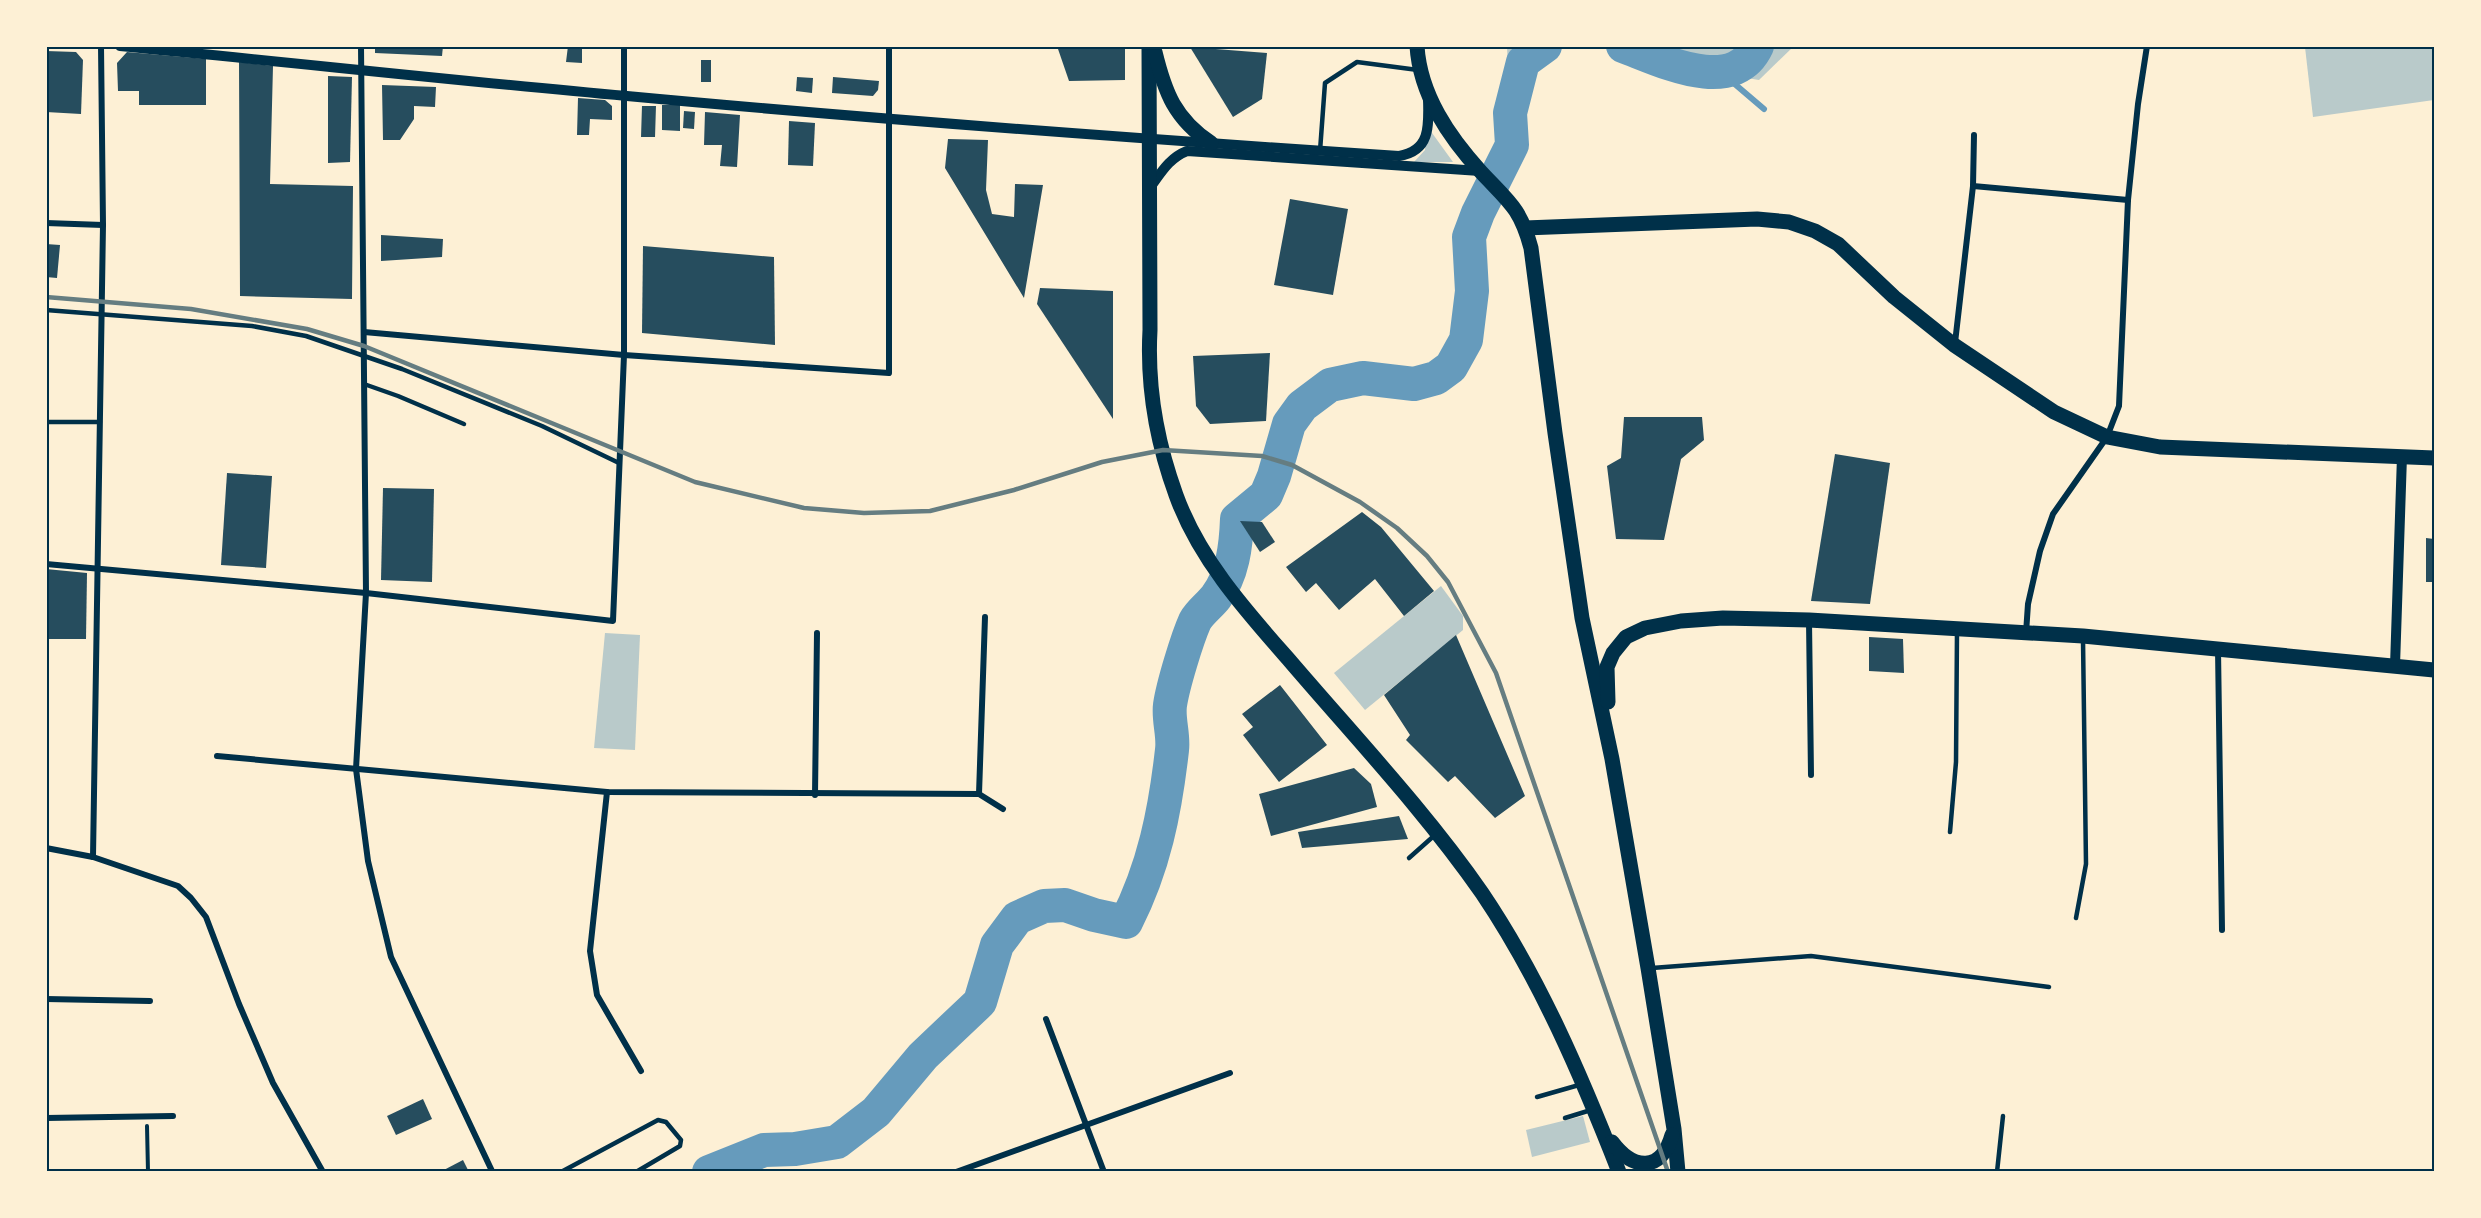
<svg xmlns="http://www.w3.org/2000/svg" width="2481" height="1218" font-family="Montserrat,sans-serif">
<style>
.green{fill:#b9caca}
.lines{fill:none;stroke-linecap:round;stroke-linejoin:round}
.stream{stroke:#669bbc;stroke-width:6}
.river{stroke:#669bbc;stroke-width:34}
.building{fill:#264d5e}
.path{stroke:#003049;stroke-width:4}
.service{stroke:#003049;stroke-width:4.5}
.minor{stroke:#003049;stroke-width:6}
.tertiary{stroke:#003049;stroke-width:10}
.primary{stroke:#003049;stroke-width:15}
.rail{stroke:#657d81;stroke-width:4.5}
.neatline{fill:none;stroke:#003049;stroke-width:2}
</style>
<rect width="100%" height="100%" fill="#fdf0d5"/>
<g class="green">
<path d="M1507,47H1545L1523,62L1510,113Z"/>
<path d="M1623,47L1793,46V47L1759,80L1678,67Z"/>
<path d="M2305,47H2434V100L2313,117Z"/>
<path d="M1427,126L1453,162H1414L1425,150Z"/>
<path d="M1441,586L1463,616V630L1365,710L1334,673Z"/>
<path d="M605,633L640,635L635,750L594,748Z"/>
<path d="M1583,1116L1590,1142L1532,1157L1526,1130Z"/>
</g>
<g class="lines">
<path class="stream" d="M1723,74L1764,109"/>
<g class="river">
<path d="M1623,46C1661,60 1733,97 1757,46"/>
<path d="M709,1172L764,1150L795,1149L837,1142L876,1112L923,1056L980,1002L997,945L1017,918L1044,906L1065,905L1094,915L1126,922C1154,867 1165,812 1172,750C1174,735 1168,720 1170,705C1173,685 1187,639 1195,621C1200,612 1210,605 1216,597C1233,574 1236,546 1237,519L1266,495L1274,476L1289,424L1302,406L1330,385L1363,378L1414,384L1436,378L1451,367L1466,340L1472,291L1469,237L1478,213L1512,145L1510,113L1523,62L1545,46"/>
</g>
</g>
<g class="building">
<path d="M375,46H443L442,56L375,53Z"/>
<path d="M568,46H582V63L566,62Z"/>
<path d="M1057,46H1125V80L1069,81Z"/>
<path d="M1190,47L1267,53L1262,99L1233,117Z"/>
<path d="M46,51L76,52L83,60L81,114L46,112Z"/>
<path d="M127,52L206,59V105H139V91H118L117,63Z"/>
<rect x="701" y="60" width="10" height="22"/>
<path d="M239,62L273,66L270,184L353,186L352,299L240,296Z"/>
<path d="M328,76L352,77L350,162L328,163Z"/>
<path d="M797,77L813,78L812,93L796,91Z"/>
<path d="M833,77L879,81L878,90L873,96L832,93Z"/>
<path d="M382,85L436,87L435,107L414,106V119L400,140H383Z"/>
<path d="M578,98L605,100L612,106V120L590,119L589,135H577Z"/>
<path d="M662,105H680V131L662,130Z"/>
<path d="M642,106H656L655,137H641Z"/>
<path d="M684,111L695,112L694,129L683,128Z"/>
<path d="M705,112L740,115L737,167L720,166L722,145H704Z"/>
<path d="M789,121L815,123L813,166L788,165Z"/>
<path d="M948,139L988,140L986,190L992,214L1014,217L1015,184L1043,185L1024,298L945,168Z"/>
<path d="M1290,199L1348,209L1333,295L1274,285Z"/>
<path d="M381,235L443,239L442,257L381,261Z"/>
<path d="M46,244L60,245L57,278L46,277Z"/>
<path d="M643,246L774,257L775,345L642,333Z"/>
<path d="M1040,288L1113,291V419L1037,304Z"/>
<path d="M1270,353L1266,421L1210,424L1196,406L1193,356Z"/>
<path d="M1624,417H1702L1704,440L1681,459L1664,540L1616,539L1607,466L1621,458Z"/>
<path d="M1835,454L1890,463L1870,604L1811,601Z"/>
<path d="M227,473L272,476L266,568L221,565Z"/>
<path d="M383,488L434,489L432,582L381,580Z"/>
<path d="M1362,512L1381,527L1434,591L1404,616L1375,579L1339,610L1316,583L1306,592L1286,567Z"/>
<path d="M1240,521L1262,522L1275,542L1260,552Z"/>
<path d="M2426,538L2434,539V582H2426Z"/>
<path d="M46,569L87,573L86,639H46Z"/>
<path d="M1456,635L1525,796L1495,818L1455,776L1448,782L1406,740L1410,735L1384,695Z"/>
<path d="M1869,637L1903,639L1904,673L1869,671Z"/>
<path d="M1280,685L1327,745L1279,782L1243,735L1253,727L1242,714Z"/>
<path d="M1354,768L1371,784L1377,807L1271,836L1259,794Z"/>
<path d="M1399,816L1408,839L1302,848L1298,832Z"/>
<path d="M423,1099L432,1119L396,1135L387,1116Z"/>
<path d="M463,1160L469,1172H440Z"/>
</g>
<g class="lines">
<path class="path" d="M147,1126L148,1172"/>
<g class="service">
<path d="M1320,151L1325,83L1357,62L1418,70"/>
<path d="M46,310L252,326L306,336L402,369L542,426L619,463"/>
<path d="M364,384L398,396L464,424"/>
<path d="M46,422H100"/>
<path d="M1950,832L1956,762L1957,631"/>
<path d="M1409,858L1436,834"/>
<path d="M2076,918L2086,864L2083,639"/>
<path d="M1652,968L1811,956L2049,987"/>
<path d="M1537,1097L1579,1085"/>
<path d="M1565,1118L1591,1110"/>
<path d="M561,1172L658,1120L666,1122L681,1140L680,1146L636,1172"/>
<path d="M1997,1172L2003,1116"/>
</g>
<g class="minor">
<path d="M361,46L366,593L356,769L368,861L391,957L492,1171"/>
<path d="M1973,186L2128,200"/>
<path d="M46,223L103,225"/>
<path d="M364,332L624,355L889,373V46"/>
<path d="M1955,343L1973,186L1974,135"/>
<path d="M46,564L366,593L613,621L624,355V46"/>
<path d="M1809,621L1811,775"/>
<path d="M2026,633L2028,604L2040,551L2053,514L2107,437L2119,406L2128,200L2138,104L2147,46"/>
<path d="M2218,649L2222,930"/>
<path d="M217,756L607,792L979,794L1003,809"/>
<path d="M607,792L590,951L597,995L641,1071"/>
<path d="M979,794L985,617"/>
<path d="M815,795L817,633"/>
<path d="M46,848L93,857L178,886L191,898L206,917L239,1004L273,1083L323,1172"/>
<path d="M93,857L103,225L101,46"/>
<path d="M46,999L150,1001"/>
<path d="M1046,1019L1104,1172"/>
<path d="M46,1118L173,1116"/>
<path d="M956,1172L1230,1073"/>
</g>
<g class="tertiary">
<path d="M120,46C289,62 458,81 627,96C884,120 1141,139 1399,156C1430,151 1429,127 1428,99"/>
<path d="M1149,189C1161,173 1169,158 1187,151L1480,171"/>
<path d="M2395,666L2402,456"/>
</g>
<g class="primary">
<path d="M1149,46L1150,330C1147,385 1157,443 1176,495C1199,559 1246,611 1290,661C1355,737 1425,811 1482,893C1540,979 1581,1075 1619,1172"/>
<path d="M1417,46C1420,95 1449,137 1481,172C1508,201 1520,207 1531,248L1555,433L1582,618L1612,759L1648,968L1674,1129L1678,1172"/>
<path d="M1155,52C1165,93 1175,119 1211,143"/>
<path d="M1525,228L1757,219L1789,222L1815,231L1838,244L1894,297L1954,345L2054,412L2107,437L2160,447L2434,458"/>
<path d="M1608,702L1607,667L1613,653L1626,637L1645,628L1681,621L1723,618L1809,620L2083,636L2434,670"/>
<path d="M1612,1142C1633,1170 1661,1173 1672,1135"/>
</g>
<path class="rail" d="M46,297L191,309L307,329L364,346L695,482L804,508L864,513L930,511L1014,490L1102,462L1163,450L1262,456L1292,465L1360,502L1397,528L1427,556L1448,582L1496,673L1668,1172"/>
</g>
<rect width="2481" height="1218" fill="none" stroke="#fdf0d5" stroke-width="96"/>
<rect x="48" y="48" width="2385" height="1122" class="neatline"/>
</svg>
